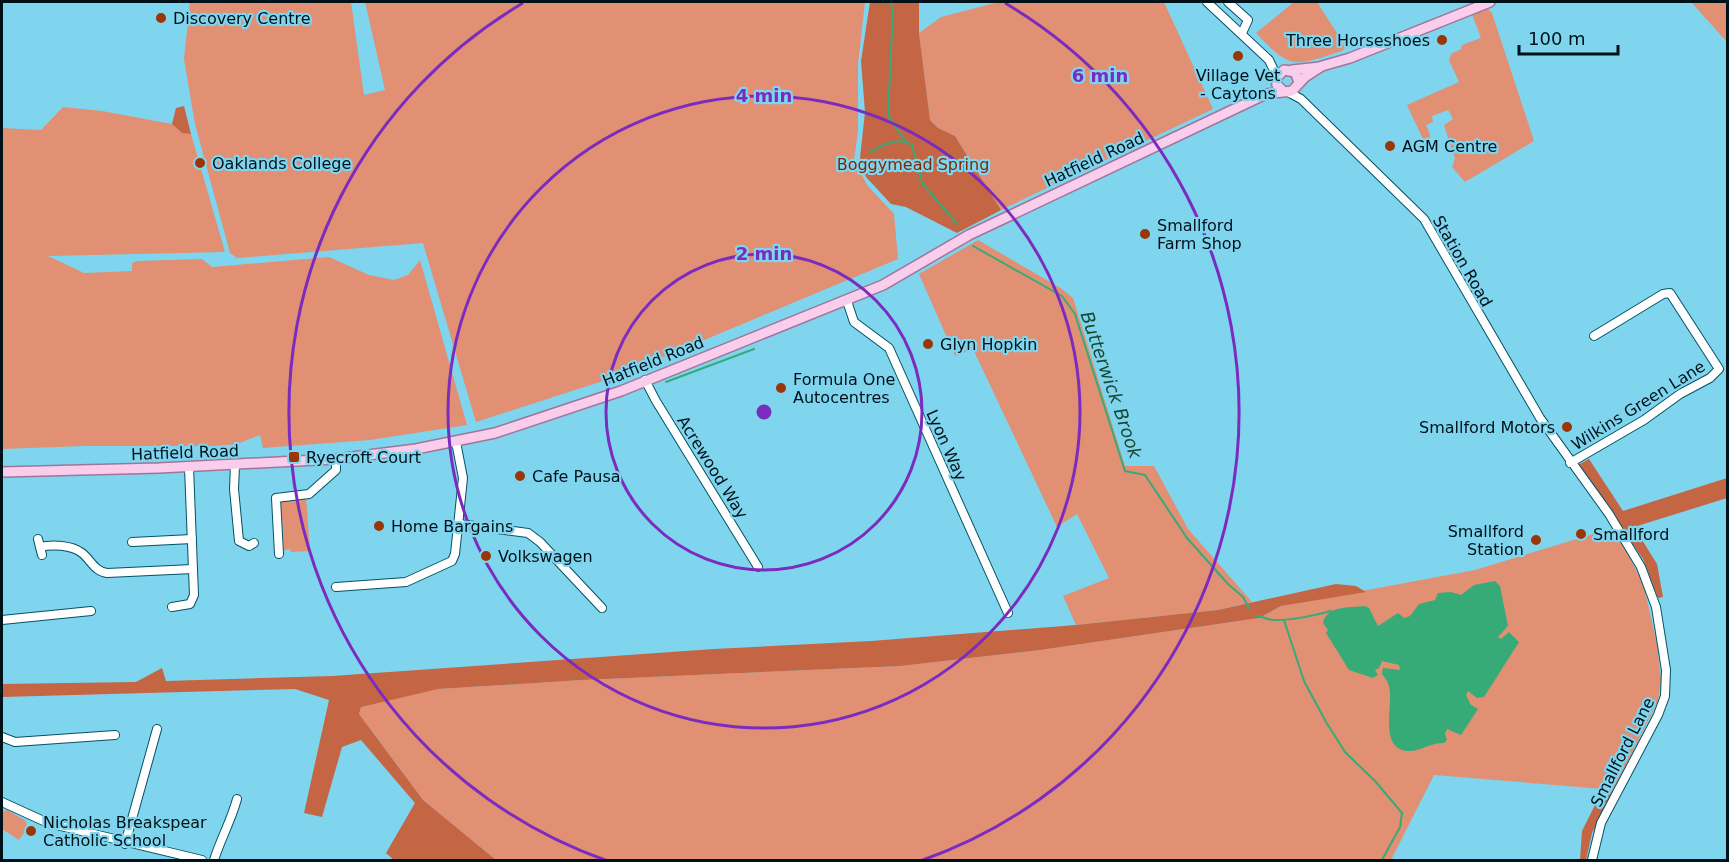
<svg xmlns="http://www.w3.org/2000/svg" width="1729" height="862" font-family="'DejaVu Sans',sans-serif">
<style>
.green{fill:#e19074}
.forest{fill:#c46544}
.water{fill:#36ab77}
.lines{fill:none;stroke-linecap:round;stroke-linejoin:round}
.stream{stroke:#36ab77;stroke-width:2}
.minor-casing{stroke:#045264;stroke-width:10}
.major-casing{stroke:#9f7698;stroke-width:12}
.minor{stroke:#fff;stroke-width:8}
.major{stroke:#f9cdeb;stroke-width:9}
.ring{fill:none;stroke:#7b2cbf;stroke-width:3}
.poi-dot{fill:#9a3506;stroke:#7fd4ee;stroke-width:2}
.labels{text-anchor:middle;stroke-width:4.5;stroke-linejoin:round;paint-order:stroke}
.poi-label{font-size:16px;fill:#001219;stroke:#7fd4ee;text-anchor:start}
.street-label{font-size:16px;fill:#001219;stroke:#7fd4ee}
.park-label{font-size:16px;fill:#7f2800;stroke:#7fd4ee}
.water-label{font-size:18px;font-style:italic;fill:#1a4932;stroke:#7fd4ee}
.centre{fill:#7b2cbf;stroke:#7fd4ee;stroke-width:3}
.ring-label{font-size:18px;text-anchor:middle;font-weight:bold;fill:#7b2cbf;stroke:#7fd4ee;stroke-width:4.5;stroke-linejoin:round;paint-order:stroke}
</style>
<rect width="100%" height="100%" fill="#7fd4ee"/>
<g class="green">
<path d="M190,2H351L364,95L385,90L365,2H865L858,64V131L854,160L867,185L894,214L898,259L618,376L476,422L423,243L237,258L230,253L195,124L184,59Z"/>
<path d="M999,2H1164L1213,109L1001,210L955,136L938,128L930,120L919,33L941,17Z"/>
<path d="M1294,2H1317L1346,47L1342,51C1294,66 1292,71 1256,33Z"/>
<path d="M1691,2H1727V42Z"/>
<path d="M1487,8L1492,13L1534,141L1465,182L1452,167L1455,159L1444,125L1453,119L1448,110L1432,116L1433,122L1426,125L1430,135L1429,144L1422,137L1407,105L1459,82L1449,60L1451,54L1461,49L1462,45L1481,38L1472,14Z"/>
<path d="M63,107L102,111L172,124L182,133L191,134L225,252L48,256L84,273L132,271V263L137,261L202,259L212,267L329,257L369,275L394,280L408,275L420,260L467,425L370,440L263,448L260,435L237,444L216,446H83L2,449V128L41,130Z"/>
<path d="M978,240L1062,289L1073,298L1125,466H1154L1188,529L1252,602L1218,610L1076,625L1063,596L1109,578L1077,514L1057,527L973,349L955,356L919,274Z"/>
<path d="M306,497L310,551L291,552L290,549L284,550L281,502Z"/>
<path d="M1603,531H1611L1625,549L1643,583L1657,644L1661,680L1658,701L1612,793L1603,789L1434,775L1391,860H496L423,800L359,714L361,707L367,704L438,689L582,680L900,666L1040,650L1259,618L1281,606L1475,570Z"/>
<path d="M7,810L26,821L27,828L19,840L2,829V812Z"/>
</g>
<g class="forest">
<path d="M870,2H919V33L930,120L938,128L955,136L1001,210L957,233L906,207L891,204L866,177L860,158L865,112L861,61Z"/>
<path d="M184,106L191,134L182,133L172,124L176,108Z"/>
<path d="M1589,459L1623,511L1727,478V498L1634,527L1657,564L1663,597L1658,598L1643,559L1578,465Z"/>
<path d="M1336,584L1356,586L1366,592L1281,606L1259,618L1040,650L900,666L582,680L438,689L361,707L359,714L423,800L496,860H394L386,853L415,803L361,740L342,747L322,817L304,813L329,700L295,689L2,697V684L136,682L162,668L166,681L332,676L714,649L871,641L1076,625L1218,610Z"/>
<path d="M1603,789L1612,793L1592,833L1586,860H1580L1582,831Z"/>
</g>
<path class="water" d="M1495,581L1500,586L1508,626L1498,637L1501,639L1509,632L1519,642L1484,697L1477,698L1468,691L1466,695L1471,705L1478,709L1461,735L1447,729L1445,734L1447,740L1444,743C1428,743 1420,752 1408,751C1378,749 1394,704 1389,686C1388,681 1384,677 1382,674L1383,668L1400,670L1399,665L1382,661L1379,668L1375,670L1378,675L1373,678L1349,670L1326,633L1328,630L1323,623C1327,605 1349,608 1365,606L1369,608L1378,626L1398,613L1404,618L1410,616L1419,604L1435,600L1438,593L1451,592L1461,595L1474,585Z"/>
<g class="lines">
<g class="stream">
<path d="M890,2L893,10L888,115L905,141"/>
<path d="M870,152C883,145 898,136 912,145L922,183L957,224"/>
<path d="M973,246L1062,296L1075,314L1125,471L1145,475L1187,538L1228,584L1243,597L1249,608"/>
<path d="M666,382L754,349"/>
<path d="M1256,616C1263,616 1267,620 1274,620C1289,621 1317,615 1331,611"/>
<path d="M1284,620L1304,681L1326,722L1345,752L1375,781L1402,813L1400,827L1382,860"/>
</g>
<g class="minor-casing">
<g id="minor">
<path d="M1207,2L1269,60L1277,77"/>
<path d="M1228,2L1248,20L1242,33"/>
<path d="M1288,92L1301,99L1424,219L1540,418L1609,514L1641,567L1656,607L1666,670L1665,696L1658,715L1601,823L1592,860"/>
<path d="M847,301L854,322L889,348L1008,613"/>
<path d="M645,380L656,401L758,567"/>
<path d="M1570,463L1644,420L1680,394L1710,378L1719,369L1670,293L1663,294L1594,336"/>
<path d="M235,465L234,489L239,541L249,546L254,543"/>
<path d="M459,524L528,533L540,542L602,608"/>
<path d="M38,539L42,555"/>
<path d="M132,542L192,539"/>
<path d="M40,547C52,544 72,545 82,553C91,560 94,571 107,573L193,569"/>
<path d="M279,554L276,498L309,494L336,470V459"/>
<path d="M336,587L406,582L452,561L455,554L463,478L456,442"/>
<path d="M172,607L190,604L194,595L189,467"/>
<path d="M2,620L91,611"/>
<path d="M2,737L15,742L115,735"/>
<path d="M2,802L48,823L202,860"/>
<path d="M125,844L157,729"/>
<path d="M214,860C221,838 231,821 237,799"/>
</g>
</g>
<g class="major-casing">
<g id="major">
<path d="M1292,70L1320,67"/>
<path d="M1282,90L1277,85L1276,78L1284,70L1295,72L1299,82"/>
<path d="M2,472L159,468L336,459L416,449L495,433L621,391L883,285L969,235L1266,94L1292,91L1305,77L1322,66L1350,58L1490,2"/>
</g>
</g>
<use href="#minor" class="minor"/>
<use href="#major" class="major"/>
</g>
<g class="ring">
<circle cx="764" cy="412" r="158"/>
<circle cx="764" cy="412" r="316"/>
<path d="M605 860A475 475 0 0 1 523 3M1005 3A475 475 0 0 1 923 860"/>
</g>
<g class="poi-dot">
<circle cx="161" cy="18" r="6"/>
<circle cx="1442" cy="40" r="6"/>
<circle cx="1238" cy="56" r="6"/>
<circle cx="1390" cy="146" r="6"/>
<circle cx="200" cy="163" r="6"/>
<circle cx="1145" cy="234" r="6"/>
<circle cx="928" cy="344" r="6"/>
<circle cx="781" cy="388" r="6"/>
<circle cx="1567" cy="427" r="6"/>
<rect x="288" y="451" width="12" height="12" rx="3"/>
<circle cx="520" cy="476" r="6"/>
<circle cx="379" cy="526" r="6"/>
<circle cx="1581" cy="534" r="6"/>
<circle cx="1536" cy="540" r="6"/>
<circle cx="486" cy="556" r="6"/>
<circle cx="31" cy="831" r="6"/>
</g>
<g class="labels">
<g class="poi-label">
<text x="173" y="24">Discovery Centre</text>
<text x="1430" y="46" text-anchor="end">Three Horseshoes</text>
<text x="1238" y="81" text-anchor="middle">Village Vet<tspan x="1238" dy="18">- Caytons</tspan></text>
<text x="1402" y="152">AGM Centre</text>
<text x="212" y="169">Oaklands College</text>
<text x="1157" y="231">Smallford<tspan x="1157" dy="18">Farm Shop</tspan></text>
<text x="940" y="350">Glyn Hopkin</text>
<text x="793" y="385">Formula One<tspan x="793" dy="18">Autocentres</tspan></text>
<text x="1555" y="433" text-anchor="end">Smallford Motors</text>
<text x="306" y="463">Ryecroft Court</text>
<text x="532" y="482">Cafe Pausa</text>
<text x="391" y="532">Home Bargains</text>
<text x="1524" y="537" text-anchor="end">Smallford<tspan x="1524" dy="18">Station</tspan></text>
<text x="1593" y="540">Smallford</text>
<text x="498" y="562">Volkswagen</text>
<text x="43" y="828">Nicholas Breakspear<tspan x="43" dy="18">Catholic School</tspan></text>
</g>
<g class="street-label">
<text transform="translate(1094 159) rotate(-25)" y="6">Hatfield Road</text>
<text transform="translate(1463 261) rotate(60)" y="6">Station Road</text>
<text transform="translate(653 361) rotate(-22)" y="6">Hatfield Road</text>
<text transform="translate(1638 405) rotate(-32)" y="6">Wilkins Green Lane</text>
<text transform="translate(947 445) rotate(66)" y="6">Lyon Way</text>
<text transform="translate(185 452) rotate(-2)" y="6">Hatfield Road</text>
<text transform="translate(713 467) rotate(58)" y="6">Acrewood Way</text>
<text transform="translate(1622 752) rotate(-63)" y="6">Smallford Lane</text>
</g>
<g class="park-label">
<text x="913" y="170">Boggymead Spring</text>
</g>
<g class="water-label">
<text transform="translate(1111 385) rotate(71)" y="6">Butterwick Brook</text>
</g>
</g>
<circle cx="764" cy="412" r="9" class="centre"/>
<g class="ring-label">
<text x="1100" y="82">6 min</text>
<text x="764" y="102">4 min</text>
<text x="764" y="260">2 min</text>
</g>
<rect width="1729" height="862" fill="none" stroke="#001219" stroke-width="6"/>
<path d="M1519 45v9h99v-9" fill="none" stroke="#001219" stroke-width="3"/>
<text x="1528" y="45" font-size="18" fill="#001219" stroke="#7fd4ee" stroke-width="4.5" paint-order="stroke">100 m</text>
</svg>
